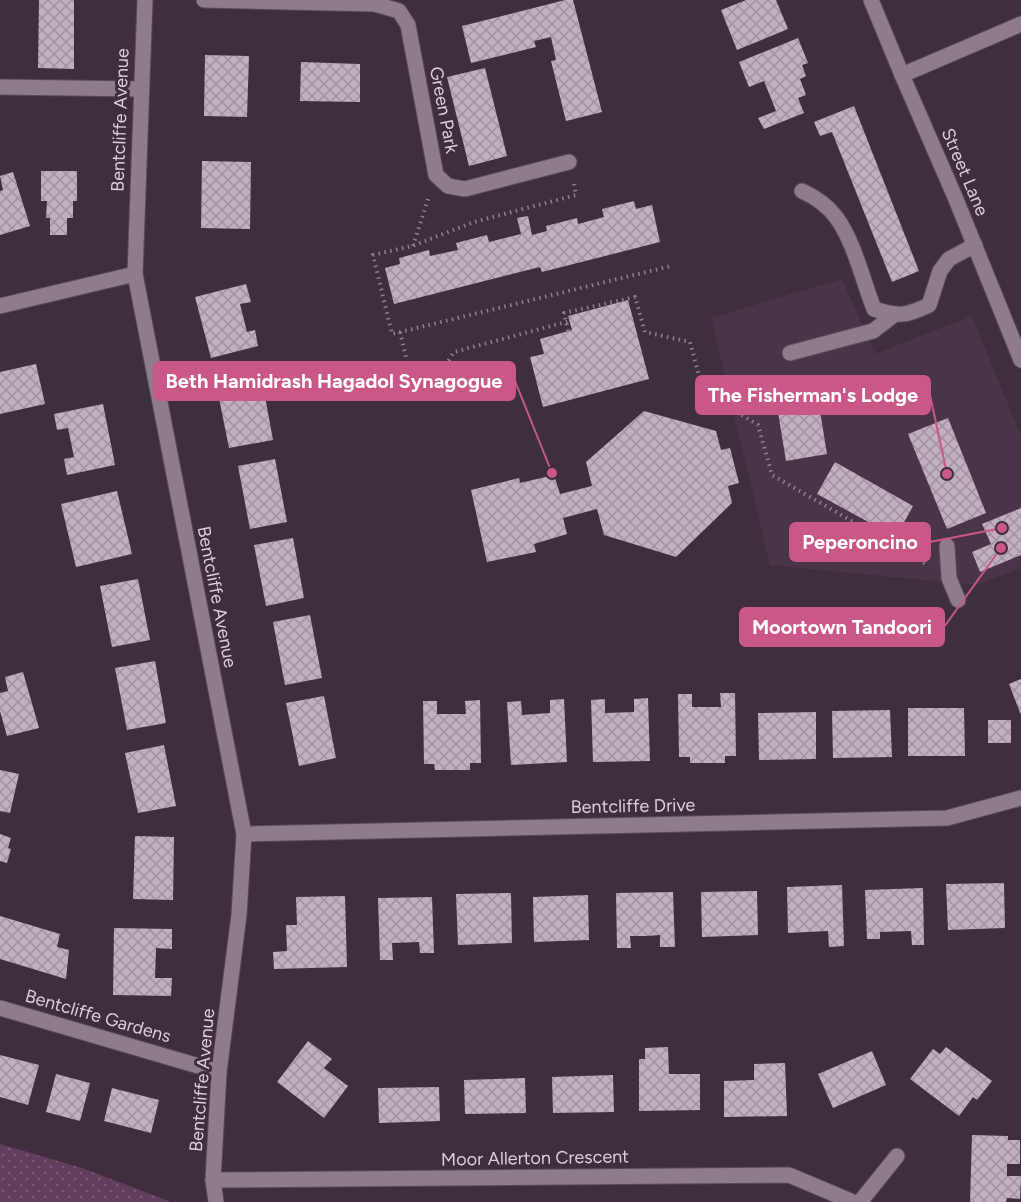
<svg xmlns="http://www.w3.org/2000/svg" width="1021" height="1202" font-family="Figtree,sans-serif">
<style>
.built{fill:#4a3548}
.park{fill:url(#park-dots)}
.building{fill:url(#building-cross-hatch)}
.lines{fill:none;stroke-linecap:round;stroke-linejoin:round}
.lane-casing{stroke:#584b57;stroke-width:17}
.street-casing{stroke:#584b57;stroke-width:17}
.secondary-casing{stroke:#584b57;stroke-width:17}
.path{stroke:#8e818c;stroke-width:4;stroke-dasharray:1.5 4.5;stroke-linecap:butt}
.lane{stroke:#8e7b8c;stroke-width:15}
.street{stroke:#8e7b8c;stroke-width:15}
.secondary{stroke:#8e7b8c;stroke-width:15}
.labels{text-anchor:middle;stroke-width:6;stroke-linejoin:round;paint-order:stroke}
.street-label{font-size:18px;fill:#dad0d9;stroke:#3f2f3d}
.leader{fill:none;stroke:#ca5887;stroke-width:2}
.callout-dot{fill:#ca5887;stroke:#3f2f3d;stroke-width:2}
.callout{fill:#ca5887;stroke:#ca5887;stroke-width:2}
.callout-label{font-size:20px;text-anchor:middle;font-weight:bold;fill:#fff}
</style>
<defs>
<pattern id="park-dots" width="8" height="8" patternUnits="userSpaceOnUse" patternTransform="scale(1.5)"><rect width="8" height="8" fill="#623e5e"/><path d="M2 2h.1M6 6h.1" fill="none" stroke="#785974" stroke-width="1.8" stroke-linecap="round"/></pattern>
<pattern id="building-cross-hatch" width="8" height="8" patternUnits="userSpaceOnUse" patternTransform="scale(1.5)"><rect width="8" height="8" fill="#c1aebf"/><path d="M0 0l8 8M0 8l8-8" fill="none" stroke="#a192a0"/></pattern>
</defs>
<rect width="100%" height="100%" fill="#3f2f3d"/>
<path class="built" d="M842,279L875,354L972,316L1021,436V568L976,585L770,565L711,318Z"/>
<path class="park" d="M0,1144L82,1168L171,1202H0Z"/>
<g class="building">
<path d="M39,0H74V69L38,68Z"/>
<path d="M565,0H573L602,112L566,121L551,61L556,60L551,37L534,41L536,47L471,63L462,26Z"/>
<path d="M746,0H776L788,29L737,50L721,10Z"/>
<path d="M798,38L808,63L802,65L806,76L800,79L806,95L798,98L804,113L764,129L758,118L776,111L764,81L749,87L739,62Z"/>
<path d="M205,55L249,56L247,117L204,116Z"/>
<path d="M301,62L360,64V102L300,101Z"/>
<path d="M485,68L507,156L469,166L447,77Z"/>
<path d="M854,106L919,271L892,282L832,132L820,136L814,122Z"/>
<path d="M202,161L251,162L250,229L201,228Z"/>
<path d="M41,171H77V201H73V218H67V235H50V218H46L47,201H41Z"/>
<path d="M13,172L30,226L0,235V191L3,190L0,176Z"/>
<path d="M634,201L636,209L652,205L660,242L542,272L540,267L394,304L385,268L400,264L399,258L429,250L430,256L458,250L456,243L487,235L489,242L521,234L517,218L528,216L532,235L547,231L546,226L577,218L578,224L604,217L602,209Z"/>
<path d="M246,284L251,302L240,304L247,332L255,330L258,346L211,358L195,297Z"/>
<path d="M628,300L649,379L543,407L530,357L544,354L540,339L572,330L568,316Z"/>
<path d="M36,364L45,404L0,414V372Z"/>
<path d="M261,375L273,440L229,448L216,383Z"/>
<path d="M817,393L827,454L786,461L776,400Z"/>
<path d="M103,404L115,465L67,475L64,459L74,457L68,428L57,430L54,414Z"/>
<path d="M644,411L716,431L721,450L730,448L739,483L728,486L732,503L676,557L604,535L597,509L563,518L567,534L534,544L536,552L487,562L471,490L519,478L520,483L554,475L560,494L592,486L586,462Z"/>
<path d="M948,418L986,513L947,529L908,434Z"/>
<path d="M275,459L287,522L250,529L238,466Z"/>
<path d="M835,462L913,506L896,537L817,494Z"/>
<path d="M117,491L132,554L76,567L61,504Z"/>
<path d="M1021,508V555L980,572L972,552L991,544L982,524Z"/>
<path d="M293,538L304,598L266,606L254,545Z"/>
<path d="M138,579L150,640L112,647L100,586Z"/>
<path d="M310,615L322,678L285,685L273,622Z"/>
<path d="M155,661L166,723L127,730L115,668Z"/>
<path d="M23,672L39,728L7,736L0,711V693L8,691L5,677Z"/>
<path d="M1021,679V715L1009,684Z"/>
<path d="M720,693H735L736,756H725V763H690V757H679L678,694H692V707H721Z"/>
<path d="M324,696L336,758L299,766L286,703Z"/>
<path d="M648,698L650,761L593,762L591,700L605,699V713L634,712V699Z"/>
<path d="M564,699L567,762L511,765L507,702L521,701L522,715L550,713V700Z"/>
<path d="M480,700L481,763H470V770H435L434,764H424L423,701H437V714H466L465,701Z"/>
<path d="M908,708H964L965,756H908Z"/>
<path d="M890,710L892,757L833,758L832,711Z"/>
<path d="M816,712V759L759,760L758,713Z"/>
<rect x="988" y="720" width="23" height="23"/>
<path d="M164,745L176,806L138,813L125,753Z"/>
<path d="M0,770L19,774L10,813L0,811Z"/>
<path d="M0,834L11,838L8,848L11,849L7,863L0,861Z"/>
<path d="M135,836L174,837L173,900L133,899Z"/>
<path d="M1004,883L1005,928L948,930L946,884Z"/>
<path d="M842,885L844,946L829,947L828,931L788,933L787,887Z"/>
<path d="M923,888L924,945H912L911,931L880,932V939H867L865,890Z"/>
<path d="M757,891L758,935L702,937L701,892Z"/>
<path d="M673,892L675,947H660V935L646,936H630L631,948H617L616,893Z"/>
<path d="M511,893L512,943L458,945L456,894Z"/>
<path d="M588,895L589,940L534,942L533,897Z"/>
<path d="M345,896L347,967L274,969L273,952L287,951L286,925H297L296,897Z"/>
<path d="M432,897L434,953H420L419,942L392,943L393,960H380L378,898Z"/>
<path d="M0,916L60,934L57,947L69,950L66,979L0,959Z"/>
<path d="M114,928L172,929V949L156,948L155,978H172L171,996L113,995Z"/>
<path d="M308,1041L332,1059L324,1068L348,1086L324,1118L277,1082Z"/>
<path d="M668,1047L669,1074H700V1110L639,1111V1059H645V1048Z"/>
<path d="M946,1047L992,1081L977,1100L973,1097L959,1116L910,1079L933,1049L940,1054Z"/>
<path d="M872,1051L886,1085L833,1108L818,1074Z"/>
<path d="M0,1055L39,1065L28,1105L0,1097Z"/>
<path d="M785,1063L787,1116L724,1117V1081L754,1080V1064Z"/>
<path d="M56,1074L90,1083L80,1121L46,1112Z"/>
<path d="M613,1075L614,1112L553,1113L552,1077Z"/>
<path d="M525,1078L526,1113L465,1114L464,1080Z"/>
<path d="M439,1087L440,1121L379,1123L378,1088Z"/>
<path d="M112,1088L159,1100L151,1133L104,1121Z"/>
<path d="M972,1135L1008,1136V1140H1020V1164H1007V1176H1021L1020,1199L1007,1198L1006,1202H970Z"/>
</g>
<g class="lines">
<g class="lane-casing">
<g id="lane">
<path d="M802,191C815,197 827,205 836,217C854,241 863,281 874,309C899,317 906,316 929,305L940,271L949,259L975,245"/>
<path d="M790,353L873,331L894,315"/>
<path d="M947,546L949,578L958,600"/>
</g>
</g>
<g class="street-casing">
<g id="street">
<path d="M145,0L135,274L244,834L239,915L219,1072L213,1180L216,1202"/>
<path d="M204,0L375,4L378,0"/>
<path d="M375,4L399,11L408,25L436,175L448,186L465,189L569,162"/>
<path d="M902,75L1021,24"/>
<path d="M0,87L140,89"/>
<path d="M0,306L135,274"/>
<path d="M244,834L947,818L1021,798"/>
<path d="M0,1008L219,1072"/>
<path d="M213,1180L789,1175L853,1202"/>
<path d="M860,1202L897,1156"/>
</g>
</g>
<g class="secondary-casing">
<path id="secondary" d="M871,0L902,75L955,197L1021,360"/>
</g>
<g class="path">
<path d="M574,184L576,195L474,222L412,246L373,255L392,334L671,266"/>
<path d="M413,246L428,199"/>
<path d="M568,331L564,313L635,297L645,332L690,342L703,391L758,425L772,475L926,564"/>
<path d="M400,332L416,399"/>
<path d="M426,396L454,352L570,321"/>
</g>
<use href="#lane" class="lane"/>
<use href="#street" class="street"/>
<use href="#secondary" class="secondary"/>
</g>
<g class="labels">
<g class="street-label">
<text transform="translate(444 110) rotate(79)" y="6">Green Park</text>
<text transform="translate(120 120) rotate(-88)" y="6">Bentcliffe Avenue</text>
<text transform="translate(965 172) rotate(67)" y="6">Street Lane</text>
<text transform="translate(217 597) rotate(79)" y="6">Bentcliffe Avenue</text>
<text transform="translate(633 806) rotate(-1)" y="6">Bentcliffe Drive</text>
<text transform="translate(98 1016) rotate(16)" y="6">Bentcliffe Gardens</text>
<text transform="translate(202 1080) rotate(-85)" y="6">Bentcliffe Avenue</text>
<text transform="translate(535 1158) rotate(-1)" y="6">Moor Allerton Crescent</text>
</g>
</g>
<path class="leader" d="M552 473L515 381M947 474L930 395M1002 528L930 542M1001 548L944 627"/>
<g class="callout-dot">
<circle cx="552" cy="473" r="6"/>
<circle cx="947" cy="474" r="6"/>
<circle cx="1002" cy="528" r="6"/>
<circle cx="1001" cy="548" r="6"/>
</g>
<g class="callout">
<rect x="154" y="362" width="361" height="38" rx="6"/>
<rect x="696" y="376" width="234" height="38" rx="6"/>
<rect x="790" y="523" width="140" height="38" rx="6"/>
<rect x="740" y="608" width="204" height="38" rx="6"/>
</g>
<g class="callout-label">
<text x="334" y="388">Beth Hamidrash Hagadol Synagogue</text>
<text x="813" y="402">The Fisherman's Lodge</text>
<text x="860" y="549">Peperoncino</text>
<text x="842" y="634">Moortown Tandoori</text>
</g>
</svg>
